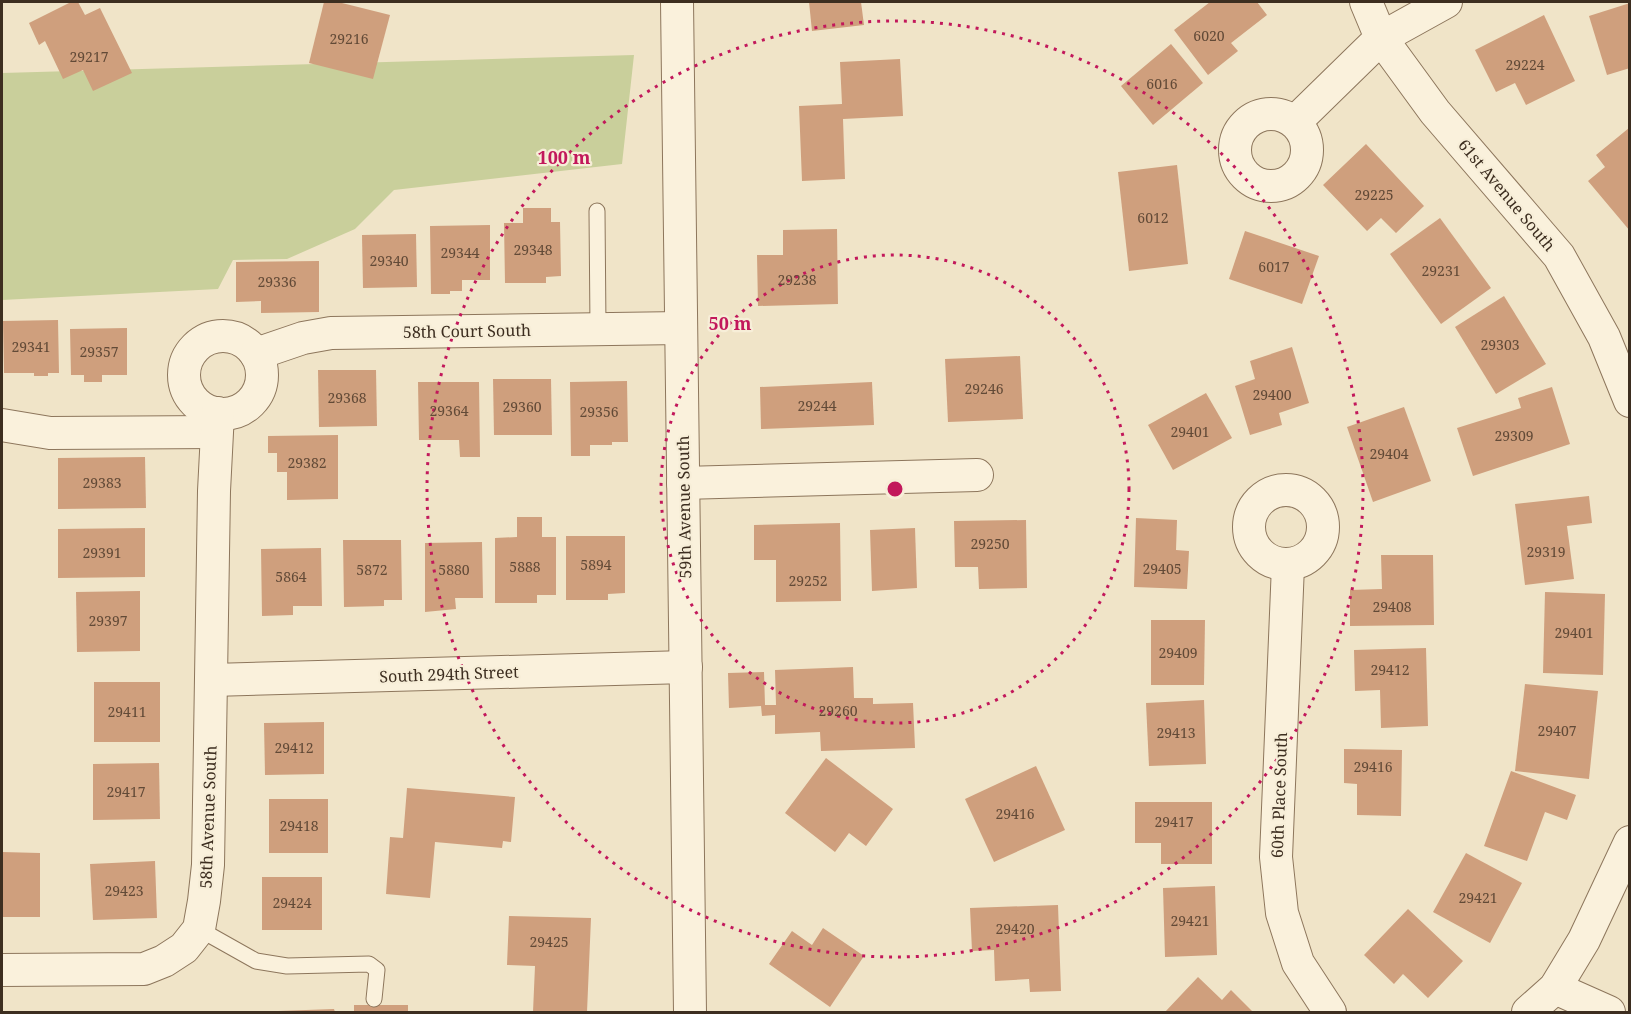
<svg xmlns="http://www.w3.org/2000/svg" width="1631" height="1014" font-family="'Noto Serif',serif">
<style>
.green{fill:#c9cf9b}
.building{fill:#cf9f7d}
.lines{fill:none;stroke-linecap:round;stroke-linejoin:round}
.service-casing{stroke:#8d765c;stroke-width:17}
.minor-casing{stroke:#8d765c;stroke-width:34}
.service{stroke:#faf1dc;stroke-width:15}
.minor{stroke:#faf1dc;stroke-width:32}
.ring{fill:none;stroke:#c2185b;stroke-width:3;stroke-dasharray:3 6}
.labels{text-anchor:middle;stroke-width:4.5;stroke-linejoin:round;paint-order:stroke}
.number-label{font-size:14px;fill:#624a37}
.street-label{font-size:16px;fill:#3d2e20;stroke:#f7eed8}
.centre{fill:#c2185b;stroke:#f7eed8;stroke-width:3}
.ring-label{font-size:18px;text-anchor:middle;font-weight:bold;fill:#c2185b;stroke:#f7eed8;stroke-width:4.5;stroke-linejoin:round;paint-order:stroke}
</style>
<rect width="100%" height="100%" fill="#f0e4c8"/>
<path class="green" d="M634,55L622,164L394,190L355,229L287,259L233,260L218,289L2,300V73Z"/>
<g class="building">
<path d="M71,2H78L85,15L100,8L132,73L93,91L83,70L63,79L45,41L39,45L29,23Z"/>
<path d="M324,2H338L390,15L373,79L309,63Z"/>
<path d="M809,2H861L864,25L812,31Z"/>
<path d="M1210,2H1257L1267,15L1231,43L1238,51L1208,75L1174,30Z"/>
<path d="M1630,3V68L1607,75L1589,16Z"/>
<path d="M1544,15L1575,81L1526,105L1515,83L1496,92L1475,50Z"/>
<path d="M1171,44L1203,83L1153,125L1121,86Z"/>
<path d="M900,59L903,116L843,119L845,179L802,181L799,106L842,104L840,62Z"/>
<path d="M1629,128L1630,129V231L1588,181L1605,167L1596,155Z"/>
<path d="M1366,144L1424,206L1396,233L1381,218L1367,231L1323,185Z"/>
<path d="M1177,165L1188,264L1129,271L1118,172Z"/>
<path d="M523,208H551V222H560L561,276L546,277V283H505L504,223H523Z"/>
<path d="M1440,218L1491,288L1441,324L1390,254Z"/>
<path d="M490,225V280H462V291H450V294H431L430,226Z"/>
<path d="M837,229L838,304L758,306L757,255H783V230Z"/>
<path d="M1245,231L1319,256L1302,304L1229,279Z"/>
<path d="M416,234L417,287L363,288L362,235Z"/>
<path d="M319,261V312L261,313V301L236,302V262Z"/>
<path d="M1504,296L1546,364L1496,394L1455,327Z"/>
<path d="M58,320L59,373H48V376H34V373H4L3,321Z"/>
<path d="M127,328V375H102V382H84V375H71L70,329Z"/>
<path d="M1292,347L1309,403L1279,413L1282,425L1250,435L1235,386L1255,379L1250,361Z"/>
<path d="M1020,356L1023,419L948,422L945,359Z"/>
<path d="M318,370H376L377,426L319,427Z"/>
<path d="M493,379H551L552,435H494Z"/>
<path d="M627,381L628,442H612V445H590V456H571L570,382Z"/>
<path d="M418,382H479L480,457H460L459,440H419Z"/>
<path d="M872,382L874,425L761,429L760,387Z"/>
<path d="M1552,387L1570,444L1473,476L1457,428L1521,408L1518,398Z"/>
<path d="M1206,393L1232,438L1173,470L1148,425Z"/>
<path d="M1404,407L1431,481L1373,502L1347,427Z"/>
<path d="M338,435V499L287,500V472H277V453H268V436Z"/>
<path d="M145,457L146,508L58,509V458Z"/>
<path d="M1589,496L1592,523L1567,526L1574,579L1525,585L1515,504Z"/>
<path d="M517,517H542V537H556V595H537V603H495V538L517,537Z"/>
<path d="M1136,518L1177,520L1176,550L1189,551L1187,589L1134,587Z"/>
<path d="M1026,520L1027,588L979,589L978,567H955L954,521Z"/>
<path d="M840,523L841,601L776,602V560H754V525Z"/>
<path d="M145,528V577L58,578V529Z"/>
<path d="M915,528L917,588L872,591L870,530Z"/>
<path d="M566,536H625V593L608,594V600H566Z"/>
<path d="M343,540H401L402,600H384V606L344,607Z"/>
<path d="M482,542L483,598H455L456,609L425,612V543Z"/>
<path d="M321,548L322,606H293V615L262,616L261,549Z"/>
<path d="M1381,555H1433L1434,625L1350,626V590L1382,589Z"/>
<path d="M140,591V651L77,652L76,592Z"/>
<path d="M1545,592L1605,594L1603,675L1543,673Z"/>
<path d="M1151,620H1205L1204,685H1151Z"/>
<path d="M1426,648L1428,726L1381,728L1380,690L1355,691L1354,650Z"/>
<path d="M853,667L854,698H873V704L913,703L915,748L821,751L820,732L775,734V715L762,716L761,706L729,708L728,673L764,672L765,705H776L775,670Z"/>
<rect x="94" y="682" width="66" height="60"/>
<path d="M1525,684L1598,691L1589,779L1515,771Z"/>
<path d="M1204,700L1206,764L1149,766L1146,703Z"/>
<path d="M324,722V774L265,775L264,723Z"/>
<path d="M1344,749L1402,750L1401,816L1357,815V784L1344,783Z"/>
<path d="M826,758L893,809L866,846L849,833L835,852L785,813Z"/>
<path d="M159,763L160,819L93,820V764Z"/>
<path d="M1036,766L1065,830L994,862L965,799Z"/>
<path d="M1511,771L1576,795L1567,820L1545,812L1527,861L1484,846Z"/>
<path d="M407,788L515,797L511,842L503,841L502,848L435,842L430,898L386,894L390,837L403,838Z"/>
<rect x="269" y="799" width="59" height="54"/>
<path d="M1135,802H1212V864H1161V843H1135Z"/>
<path d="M2,852L40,853V917H2Z"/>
<path d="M1466,853L1522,883L1490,943L1433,912Z"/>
<path d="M155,861L157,918L93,920L90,864Z"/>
<rect x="262" y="877" width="60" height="53"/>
<path d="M1215,886L1217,955L1165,957L1163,888Z"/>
<path d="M1058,905L1061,991L1030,992L1029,979L995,981L994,950L972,951L970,908Z"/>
<path d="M1408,909L1463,961L1428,998L1403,974L1394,984L1364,955Z"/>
<path d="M509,916L591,918L587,1012H533L535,966L507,965Z"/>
<path d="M823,928L864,956L830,1007L769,964L792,931L812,945Z"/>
<path d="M1198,977L1222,1000L1231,990L1253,1012H1165Z"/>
<rect x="354" y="1005" width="54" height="7"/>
<path d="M334,1009L335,1012H278V1011Z"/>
</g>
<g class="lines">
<g class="service-casing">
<g id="service">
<path d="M597,211L598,328"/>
<path d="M199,929L256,961L287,966L369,964L377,970L374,999"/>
</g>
</g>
<g class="minor-casing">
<g id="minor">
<path d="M677,2L690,1012"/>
<path d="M1366,2L1381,38L1435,112L1559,256L1604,337L1630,401"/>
<circle cx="1271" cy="150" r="36"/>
<path d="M1295,122L1381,38L1446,2"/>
<circle cx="223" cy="375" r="39"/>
<path d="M256,354L303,338L331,333L681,328"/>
<path d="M2,425L50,433L216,432"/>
<path d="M683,483L977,475"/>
<circle cx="1286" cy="527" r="37"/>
<path d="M1288,565L1276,857L1282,913L1298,963L1330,1012"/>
<path d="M212,680L686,667"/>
<path d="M2,970L144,969L164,961L184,948L199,929L204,901L208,865L214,491L218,413"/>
<path d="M1555,988L1609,1012"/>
<path d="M1528,1012L1555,988L1584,940L1630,842"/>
</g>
</g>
<use href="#service" class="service"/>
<use href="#minor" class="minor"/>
</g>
<g class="ring">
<circle cx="895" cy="489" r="234"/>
<circle cx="895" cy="489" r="468"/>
</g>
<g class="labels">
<g class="number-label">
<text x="1209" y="41">6020</text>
<text x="349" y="44">29216</text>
<text x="89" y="62">29217</text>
<text x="1525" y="70">29224</text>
<text x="1162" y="89">6016</text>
<text x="1374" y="200">29225</text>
<text x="1153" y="223">6012</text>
<text x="533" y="255">29348</text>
<text x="460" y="258">29344</text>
<text x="389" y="266">29340</text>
<text x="1274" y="272">6017</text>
<text x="1441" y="276">29231</text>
<text x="797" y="285">29238</text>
<text x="277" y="287">29336</text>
<text x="1500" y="350">29303</text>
<text x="31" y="352">29341</text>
<text x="99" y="357">29357</text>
<text x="984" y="394">29246</text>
<text x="1272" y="400">29400</text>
<text x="347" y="403">29368</text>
<text x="817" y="411">29244</text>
<text x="522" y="412">29360</text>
<text x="449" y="416">29364</text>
<text x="599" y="417">29356</text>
<text x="1190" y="437">29401</text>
<text x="1514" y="441">29309</text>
<text x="1389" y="459">29404</text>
<text x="307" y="468">29382</text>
<text x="102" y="488">29383</text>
<text x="990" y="549">29250</text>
<text x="1546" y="557">29319</text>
<text x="102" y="558">29391</text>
<text x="596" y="570">5894</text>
<text x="525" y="572">5888</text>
<text x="1162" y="574">29405</text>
<text x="372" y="575">5872</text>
<text x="454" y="575">5880</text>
<text x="291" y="582">5864</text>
<text x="808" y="586">29252</text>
<text x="1392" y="612">29408</text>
<text x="108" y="626">29397</text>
<text x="1574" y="638">29401</text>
<text x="1178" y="658">29409</text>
<text x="1390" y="675">29412</text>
<text x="838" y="716">29260</text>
<text x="127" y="717">29411</text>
<text x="1557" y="736">29407</text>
<text x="1176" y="738">29413</text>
<text x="294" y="753">29412</text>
<text x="1373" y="772">29416</text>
<text x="126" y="797">29417</text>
<text x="1015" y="819">29416</text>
<text x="1174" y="827">29417</text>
<text x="299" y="831">29418</text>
<text x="124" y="896">29423</text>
<text x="1478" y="903">29421</text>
<text x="292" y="908">29424</text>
<text x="1190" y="926">29421</text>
<text x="1015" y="934">29420</text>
<text x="549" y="947">29425</text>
</g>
<g class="street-label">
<text transform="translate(1507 195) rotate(50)" y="6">61st Avenue South</text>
<text transform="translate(467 331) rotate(-1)" y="6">58th Court South</text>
<text transform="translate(684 507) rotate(-91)" y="6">59th Avenue South</text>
<text transform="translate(449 674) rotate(-2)" y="6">South 294th Street</text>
<text transform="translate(1279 795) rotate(-88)" y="6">60th Place South</text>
<text transform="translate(208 817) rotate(-88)" y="6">58th Avenue South</text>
</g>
</g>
<circle cx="895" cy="489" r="9" class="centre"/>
<g class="ring-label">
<text x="564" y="164">100 m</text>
<text x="730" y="330">50 m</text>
</g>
<rect width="1631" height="1014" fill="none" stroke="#3d2e20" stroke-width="6"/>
</svg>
